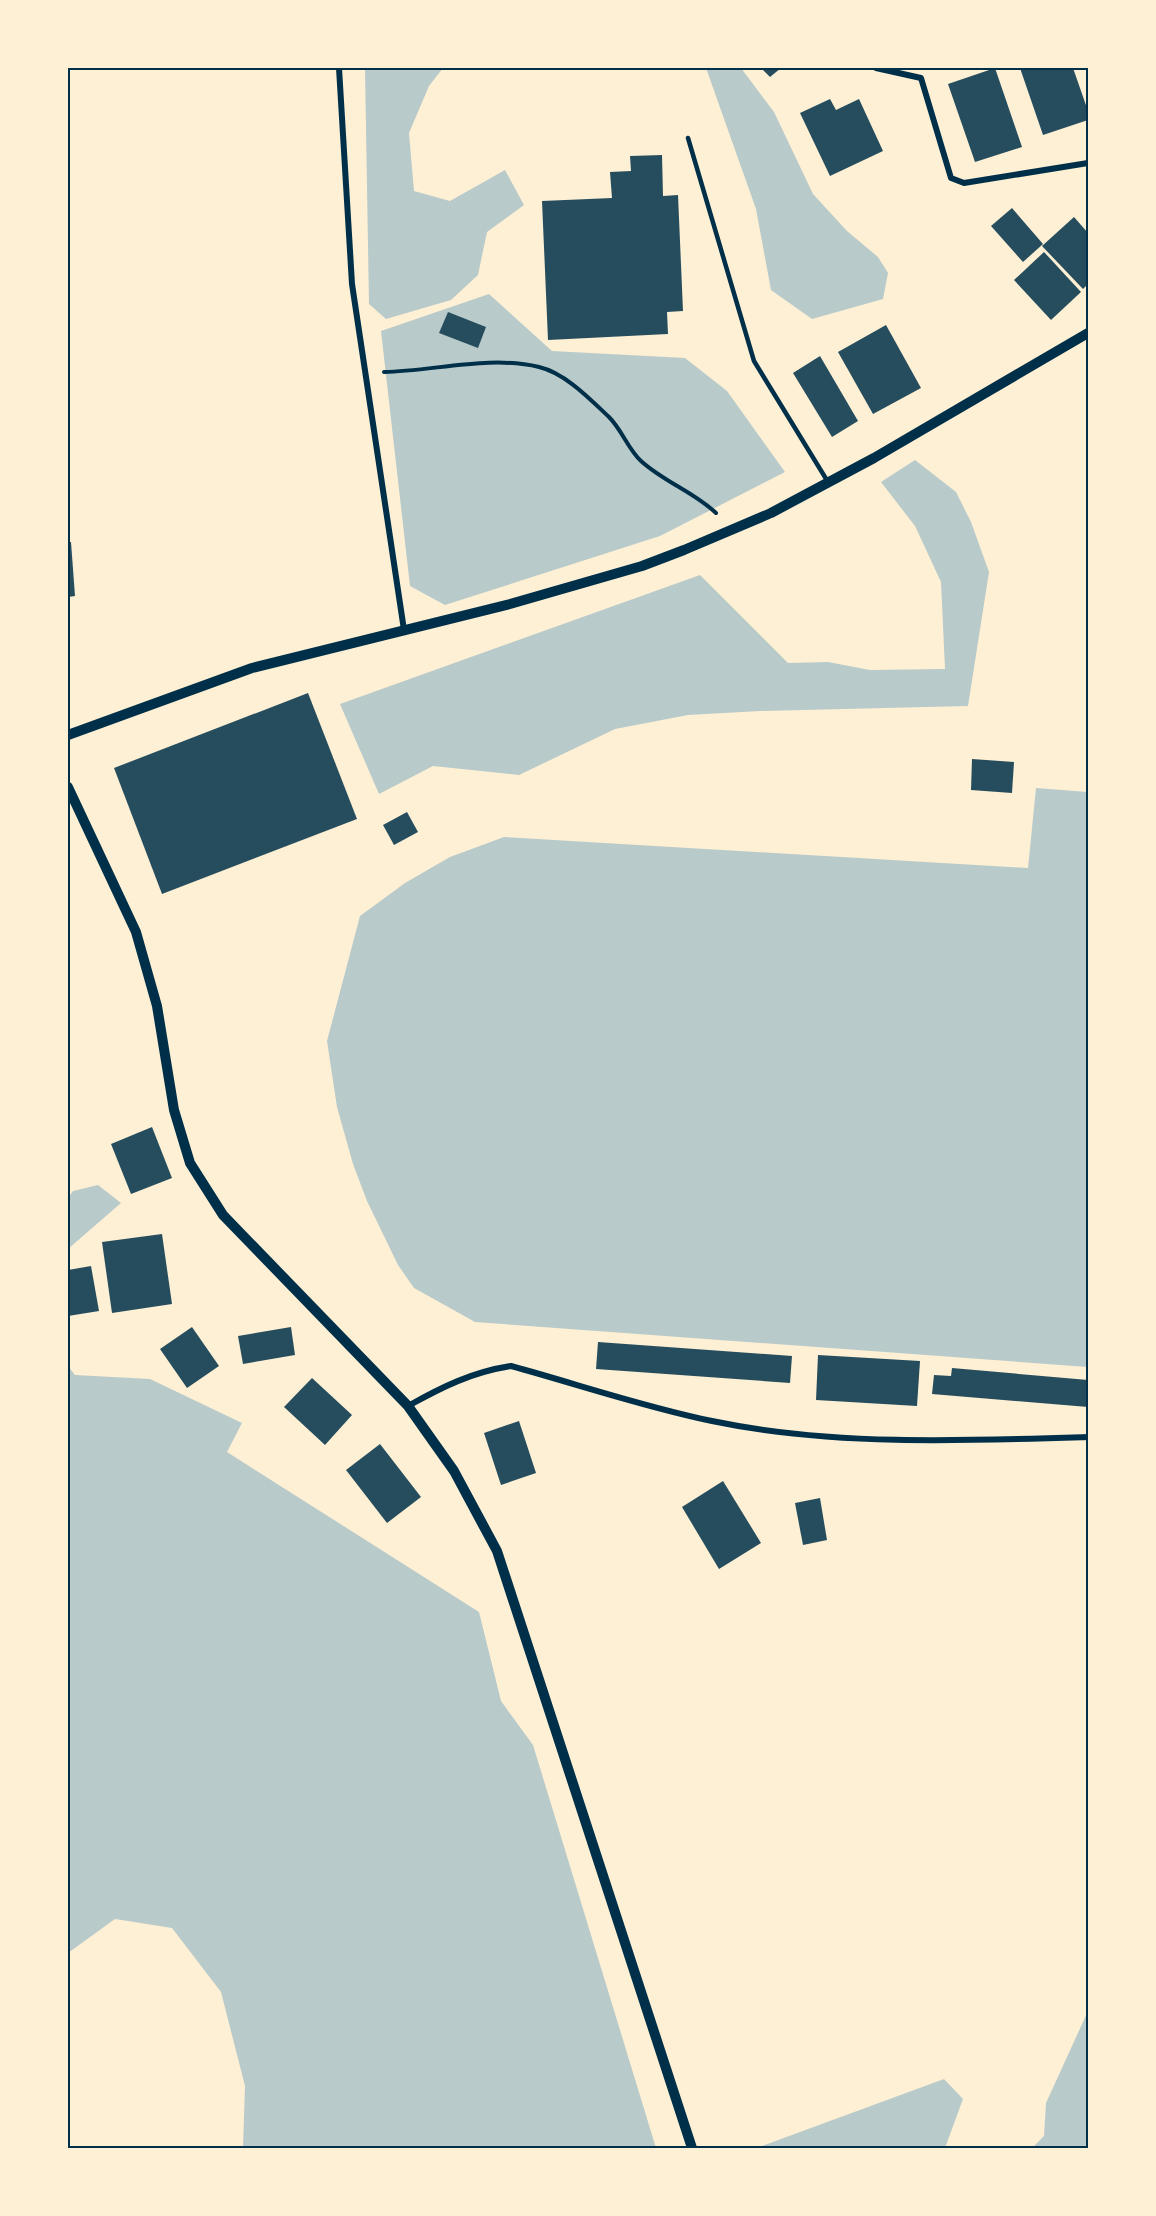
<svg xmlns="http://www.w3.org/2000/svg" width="1156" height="2216" font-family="Cabin,sans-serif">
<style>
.green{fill:#b9caca}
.building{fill:#264d5e}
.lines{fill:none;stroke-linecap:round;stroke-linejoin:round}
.path{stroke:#003049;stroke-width:4}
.service{stroke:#003049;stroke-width:4.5}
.minor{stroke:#003049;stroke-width:6}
.tertiary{stroke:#003049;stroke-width:10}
.neatline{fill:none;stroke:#003049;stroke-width:2}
</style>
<rect width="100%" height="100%" fill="#fdf0d5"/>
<g class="green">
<path d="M365,68H443L429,86L409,133L414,191L450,201L505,170L524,205L487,232L478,275L451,300L386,319L369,304Z"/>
<path d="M706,68H741L774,112L813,194L847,231L878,257L888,273L883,299L812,319L771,290L756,209Z"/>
<path d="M489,294L552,351L685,358L727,391L785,472L660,536L445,605L410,586L381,331Z"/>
<path d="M915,460L956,492L971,522L989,572L968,706L760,711L688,715L615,729L519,775L433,766L379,794L340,704L700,575L788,663L828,662L870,670L945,669L941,582L915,526L881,482Z"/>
<path d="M1036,788L1088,792V1367L475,1322L414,1288L398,1265L367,1201L353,1164L337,1107L327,1041L360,916L405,883L450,857L504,837L1028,868Z"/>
<path d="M98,1185L121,1203L68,1249V1198L73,1191Z"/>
<path d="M68,1366L75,1375L150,1379L242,1423L227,1452L479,1612L501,1701L533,1745L656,2148H243L245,2086L221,1992L172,1928L115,1919L68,1953Z"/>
<path d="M1088,2011V2148H1032L1044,2136L1046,2103Z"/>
<path d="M944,2079L963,2099L945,2148H761L762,2146Z"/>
</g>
<g class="building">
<path d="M761,68H781L770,77Z"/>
<path d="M995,68L1022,147L975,162L948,84Z"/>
<path d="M1020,68H1073L1088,111V120L1043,135Z"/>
<path d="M830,99L836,110L859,99L883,151L830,176L800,113Z"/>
<path d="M662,155L663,196L678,195L683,311L667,312L668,334L548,340L542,201L612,198L610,172L631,171L630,156Z"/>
<path d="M1012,208L1043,244L1023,262L991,226Z"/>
<path d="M1074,217L1088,233V284L1083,289L1042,246Z"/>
<path d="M1044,252L1081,292L1051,320L1014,280Z"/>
<path d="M448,312L486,327L478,348L439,333Z"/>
<path d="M886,325L921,388L873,414L838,352Z"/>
<path d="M820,356L858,421L832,437L793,373Z"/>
<path d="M68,542H71L75,596L68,597Z"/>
<path d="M308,693L357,819L162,894L114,768Z"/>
<path d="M972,759L1014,762L1012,793L971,790Z"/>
<path d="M407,812L418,832L394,845L383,825Z"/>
<path d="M152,1127L172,1178L131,1194L111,1144Z"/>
<path d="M162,1234L172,1304L112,1313L102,1242Z"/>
<path d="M91,1266L99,1311L68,1316V1270Z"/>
<path d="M192,1327L219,1366L187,1388L160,1349Z"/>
<path d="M291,1327L295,1355L243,1364L238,1336Z"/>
<path d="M598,1342L792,1356L790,1383L596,1369Z"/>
<path d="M818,1355L920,1361L917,1406L816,1400Z"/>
<path d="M952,1368L1088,1380V1407L932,1394L934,1375L951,1376Z"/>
<path d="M312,1378L352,1415L325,1445L284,1407Z"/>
<path d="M519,1421L536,1473L501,1485L484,1433Z"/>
<path d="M380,1444L421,1497L387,1523L346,1470Z"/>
<path d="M723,1481L761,1543L719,1569L682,1507Z"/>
<path d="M820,1498L827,1540L803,1545L795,1503Z"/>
</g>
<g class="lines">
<path class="path" d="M384,372C434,371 490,355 539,367C565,373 590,399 609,417C622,430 628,449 641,461C664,482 694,492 716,513"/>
<path class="service" d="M688,138L754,361L828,482"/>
<g class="minor">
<path d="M339,68L352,284L404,630"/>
<path d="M876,68L921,78L951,178L964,183L1088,163"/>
<path d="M408,1406C442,1387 472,1372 511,1366C577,1384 644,1407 712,1421C831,1446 967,1441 1088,1437"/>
</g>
<g class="tertiary">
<path d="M68,735L252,668L510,604L642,566L684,550L771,513L874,458L1088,333"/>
<path d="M68,787L136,932L157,1006L174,1110L190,1163L223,1215L408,1406L454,1471L497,1551L692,2148"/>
</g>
</g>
<rect width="1156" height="2216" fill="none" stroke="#fdf0d5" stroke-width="138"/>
<rect x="69" y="69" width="1018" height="2078" class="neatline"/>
</svg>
